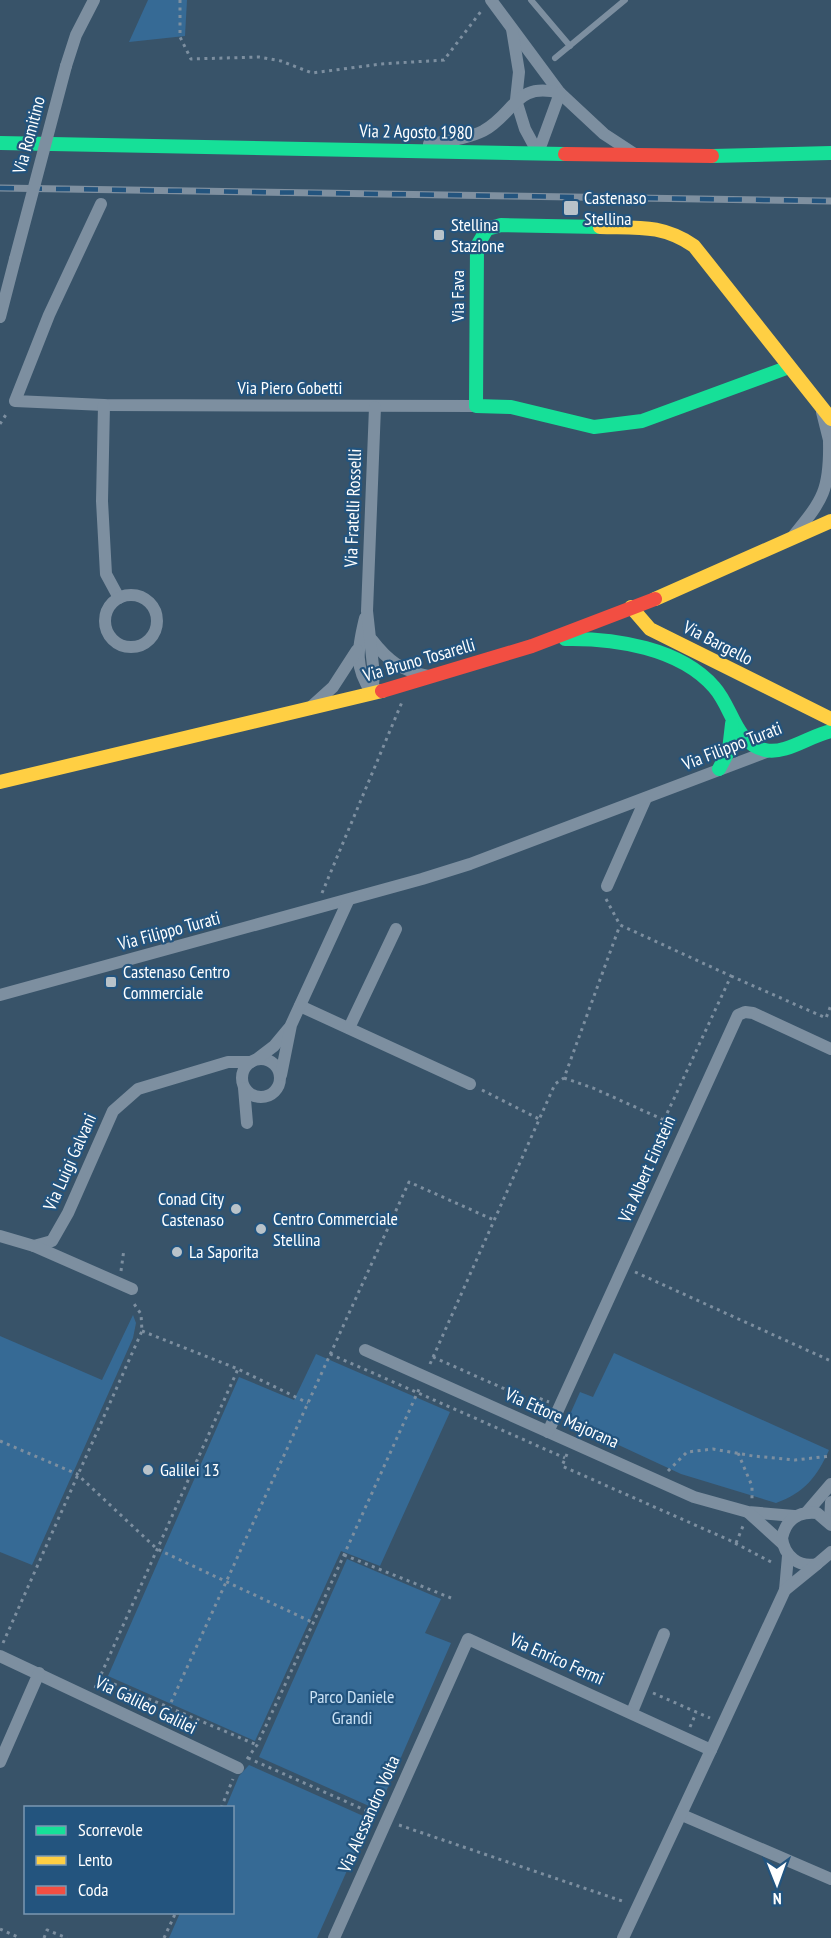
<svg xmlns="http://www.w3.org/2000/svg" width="831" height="1938" font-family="'PT Sans Narrow',sans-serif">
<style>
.green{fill:#366a95}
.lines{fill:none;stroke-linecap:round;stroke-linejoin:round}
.path{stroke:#7d8fa0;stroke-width:3;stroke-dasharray:3 4.5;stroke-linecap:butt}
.lane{stroke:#7d8fa0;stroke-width:6}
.street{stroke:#7d8fa0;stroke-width:12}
.fast{stroke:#16e098;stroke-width:14}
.slow{stroke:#ffcf43;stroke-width:14}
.jam{stroke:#f24e42;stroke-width:14}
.rail-casing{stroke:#7f90a0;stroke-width:7}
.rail{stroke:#23547e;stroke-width:4.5;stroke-dasharray:14;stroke-linecap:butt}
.street-bridge{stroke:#7d8fa0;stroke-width:12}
.poi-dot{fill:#b9c3ca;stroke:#23547e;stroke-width:2}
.labels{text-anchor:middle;stroke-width:4.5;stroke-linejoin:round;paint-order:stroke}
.street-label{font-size:18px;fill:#fff;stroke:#23547e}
.poi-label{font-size:18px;fill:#fff;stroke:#23547e;text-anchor:start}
.park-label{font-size:18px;fill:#cbe2f5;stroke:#23547e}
</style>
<rect width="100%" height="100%" fill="#385369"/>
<g class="green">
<path d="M148,0H187L185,36L129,42Z"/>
<path d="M133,1315L136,1323L133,1338L32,1565L0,1552V1336L102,1380Z"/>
<path d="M614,1353L829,1450C817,1477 804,1493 776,1503L681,1474L567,1421L580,1392L593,1397Z"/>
<path d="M316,1354L450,1412L380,1566L341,1551L255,1741L108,1676L239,1377L294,1400Z"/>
<path d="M347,1559L441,1599L425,1633L451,1643L378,1810L259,1757Z"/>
<path d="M249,1765L370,1819L317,1938H169L180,1913L232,1912V1808L226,1807L239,1776Z"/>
</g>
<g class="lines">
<g class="path">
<path d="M180,0V37L191,59L259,57L281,61L312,73L381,64L444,60L482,10"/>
<path d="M0,424L7,413"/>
<path d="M322,893L402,702"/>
<path d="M606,899L620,925L731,976L664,1120"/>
<path d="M731,976L826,1018L831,1005"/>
<path d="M564,1078L593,1088L675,1125"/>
<path d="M482,1090L539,1119"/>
<path d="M121,1271L124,1249"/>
<path d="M635,1272L831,1361"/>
<path d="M142,1331L238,1369L308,1403"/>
<path d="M330,1354L565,1458"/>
<path d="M433,1357L534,1402L536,1397L549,1402"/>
<path d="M430,1364L555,1084L564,1078L620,925"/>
<path d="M0,1441L77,1474L157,1549L314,1623"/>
<path d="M738,1453L752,1486V1500"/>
<path d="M567,1454L562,1466L729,1540L773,1563"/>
<path d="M668,1471L687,1452L713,1449L753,1456L795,1460L831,1456"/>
<path d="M736,1543L743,1526"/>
<path d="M344,1555L451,1598"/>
<path d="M3,1643L142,1331L141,1314L132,1301"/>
<path d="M100,1678L257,1745"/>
<path d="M95,1688L238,1369"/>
<path d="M653,1693L710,1718"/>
<path d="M168,1709L409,1182L494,1220"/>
<path d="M690,1727L696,1713"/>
<path d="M248,1758L376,1815"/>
<path d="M247,1759L257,1745L295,1663L420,1387"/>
<path d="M221,1808L233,1779"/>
<path d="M399,1825L625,1902"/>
<path d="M0,1929L20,1938"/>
<path d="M44,1938L47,1930L67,1938"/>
<path d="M164,1938L176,1912"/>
</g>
<g class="lane">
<path d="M531,0L570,46"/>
<path d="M555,58L625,0"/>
</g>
<g class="street">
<path d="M491,0L560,93L604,134L633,153"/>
<path d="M512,29L519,72L516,100L525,129L538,153"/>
<path d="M66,66L76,35L94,0"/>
<path d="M429,144C446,141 467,139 483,131C515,114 515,81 560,93"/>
<path d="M538,153L560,93"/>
<path d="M101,204L49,315L15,401L104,405L476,406"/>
<path d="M0,317L15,259"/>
<path d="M104,405L102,501L106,574L119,598"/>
<path d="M822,412L831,448"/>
<path d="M794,535C823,500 830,489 829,442"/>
<circle cx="131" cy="621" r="26"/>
<path d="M365,618C358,648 353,666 372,693"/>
<path d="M372,640C388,661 402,671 428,676"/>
<path d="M372,693L374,675L367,611L375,407"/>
<path d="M312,706L333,687L357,650"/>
<path d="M607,886L646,798"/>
<path d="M0,995L422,879L470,864L769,751"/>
<path d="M300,1006L470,1084"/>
<path d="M349,1028L396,929"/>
<circle cx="261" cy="1078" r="19"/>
<path d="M257,1059L274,1046L289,1028"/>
<path d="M281,1075L291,1025L348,901"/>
<path d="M244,1088L247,1123"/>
<path d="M0,1236L34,1246L52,1241L68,1213L113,1111L138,1089L228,1062H251"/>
<path d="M34,1246L132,1289"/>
<path d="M365,1350L694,1497L748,1512L794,1516"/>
<path d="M548,1432L738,1015L745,1012L753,1013L831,1049"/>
<path d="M807,1512L831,1484"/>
<path d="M749,1513L782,1543"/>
<path d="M830,1523L831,1502"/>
<path d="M831,1525L817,1513C798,1511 786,1519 782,1538C784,1556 799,1568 817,1564L831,1552"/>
<path d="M785,1590L788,1556"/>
<path d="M0,1656L238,1768"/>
<path d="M632,1712L664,1634"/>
<path d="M711,1750L785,1590L817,1564"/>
<path d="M0,1762L39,1673"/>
<path d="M682,1815L831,1879"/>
<path d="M334,1938L468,1639L711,1750L623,1938"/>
</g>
<g class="fast">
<path d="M0,143L565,154"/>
<path d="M712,156L831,153"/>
<path d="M600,227L501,225L487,229L477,246L476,406L511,407L594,427L642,421L789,367"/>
<path d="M565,639C615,638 680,648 714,687C733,708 734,742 765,750C785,755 811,735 831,731"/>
<path d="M719,769L729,750L732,724"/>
</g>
<g class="slow">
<path d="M600,227C637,228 662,224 694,246L831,419"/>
<path d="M655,599L831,521"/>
<path d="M631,607L650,629L831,719"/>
<path d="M0,782L382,691"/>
</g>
<g class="jam">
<path d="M565,154L712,156"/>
<path d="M382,691L532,646L655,599"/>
</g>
<g class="rail-casing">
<path id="rail" d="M0,188L831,201"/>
</g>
<use href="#rail" class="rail"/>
<path class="street-bridge" d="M15,259L66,66"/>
</g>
<g class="poi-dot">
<rect x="563" y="200" width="16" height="16" rx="3"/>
<rect x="433" y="229" width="12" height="12" rx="3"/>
<rect x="105" y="976" width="12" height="12" rx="3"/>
<circle cx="236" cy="1209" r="6"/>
<circle cx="261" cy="1229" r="6"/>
<circle cx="177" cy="1252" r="6"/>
<circle cx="148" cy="1470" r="6"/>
</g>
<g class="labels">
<g class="street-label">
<text transform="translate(416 132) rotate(1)" y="6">Via 2 Agosto 1980</text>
<text transform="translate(29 135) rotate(-75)" y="6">Via Romitino</text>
<text transform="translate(458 296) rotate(-90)" y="6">Via Fava</text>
<text x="290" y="394">Via Piero Gobetti</text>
<text transform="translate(353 508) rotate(-88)" y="6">Via Fratelli Rosselli</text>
<text transform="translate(718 643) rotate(27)" y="6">Via Bargello</text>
<text transform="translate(419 660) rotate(-16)" y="6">Via Bruno Tosarelli</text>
<text transform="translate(732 746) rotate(-21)" y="6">Via Filippo Turati</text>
<text transform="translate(169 931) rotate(-15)" y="6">Via Filippo Turati</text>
<text transform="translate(70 1162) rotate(-66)" y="6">Via Luigi Galvani</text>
<text transform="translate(647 1169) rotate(-66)" y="6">Via Albert Einstein</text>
<text transform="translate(562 1418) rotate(24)" y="6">Via Ettore Majorana</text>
<text transform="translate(557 1659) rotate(24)" y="6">Via Enrico Fermi</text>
<text transform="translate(146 1705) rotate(26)" y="6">Via Galileo Galilei</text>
<text transform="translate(369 1814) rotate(-66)" y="6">Via Alessandro Volta</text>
</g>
<g class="poi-label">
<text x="584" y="204">Castenaso<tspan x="584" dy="21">Stellina</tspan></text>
<text x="451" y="231">Stellina<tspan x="451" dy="21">Stazione</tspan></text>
<text x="123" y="978">Castenaso Centro<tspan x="123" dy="21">Commerciale</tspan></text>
<text x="224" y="1205" text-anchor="end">Conad City<tspan x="224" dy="21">Castenaso</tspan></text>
<text x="273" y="1225">Centro Commerciale<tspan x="273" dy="21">Stellina</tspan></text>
<text x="189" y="1258">La Saporita</text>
<text x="160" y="1476">Galilei 13</text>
</g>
<g class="park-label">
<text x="352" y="1703">Parco Daniele<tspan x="352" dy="21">Grandi</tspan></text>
</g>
</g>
<rect x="24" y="1806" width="210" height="108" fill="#23547e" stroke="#7b98b2" stroke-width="1.5"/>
<rect x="36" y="1826" width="30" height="9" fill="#16e098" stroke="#7b98b2" stroke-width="1.5"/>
<text x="78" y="1836" font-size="18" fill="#ffffff">Scorrevole</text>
<rect x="36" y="1856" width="30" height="9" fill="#ffcf43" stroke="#7b98b2" stroke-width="1.5"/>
<text x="78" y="1866" font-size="18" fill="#ffffff">Lento</text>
<rect x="36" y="1886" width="30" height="9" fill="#f24e42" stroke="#7b98b2" stroke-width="1.5"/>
<text x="78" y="1896" font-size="18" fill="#ffffff">Coda</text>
<g transform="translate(777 1884) rotate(179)" stroke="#23547e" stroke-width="4.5" paint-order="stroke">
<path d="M0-4.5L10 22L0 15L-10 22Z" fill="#ffffff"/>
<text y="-9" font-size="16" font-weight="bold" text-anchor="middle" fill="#ffffff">N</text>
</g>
</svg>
